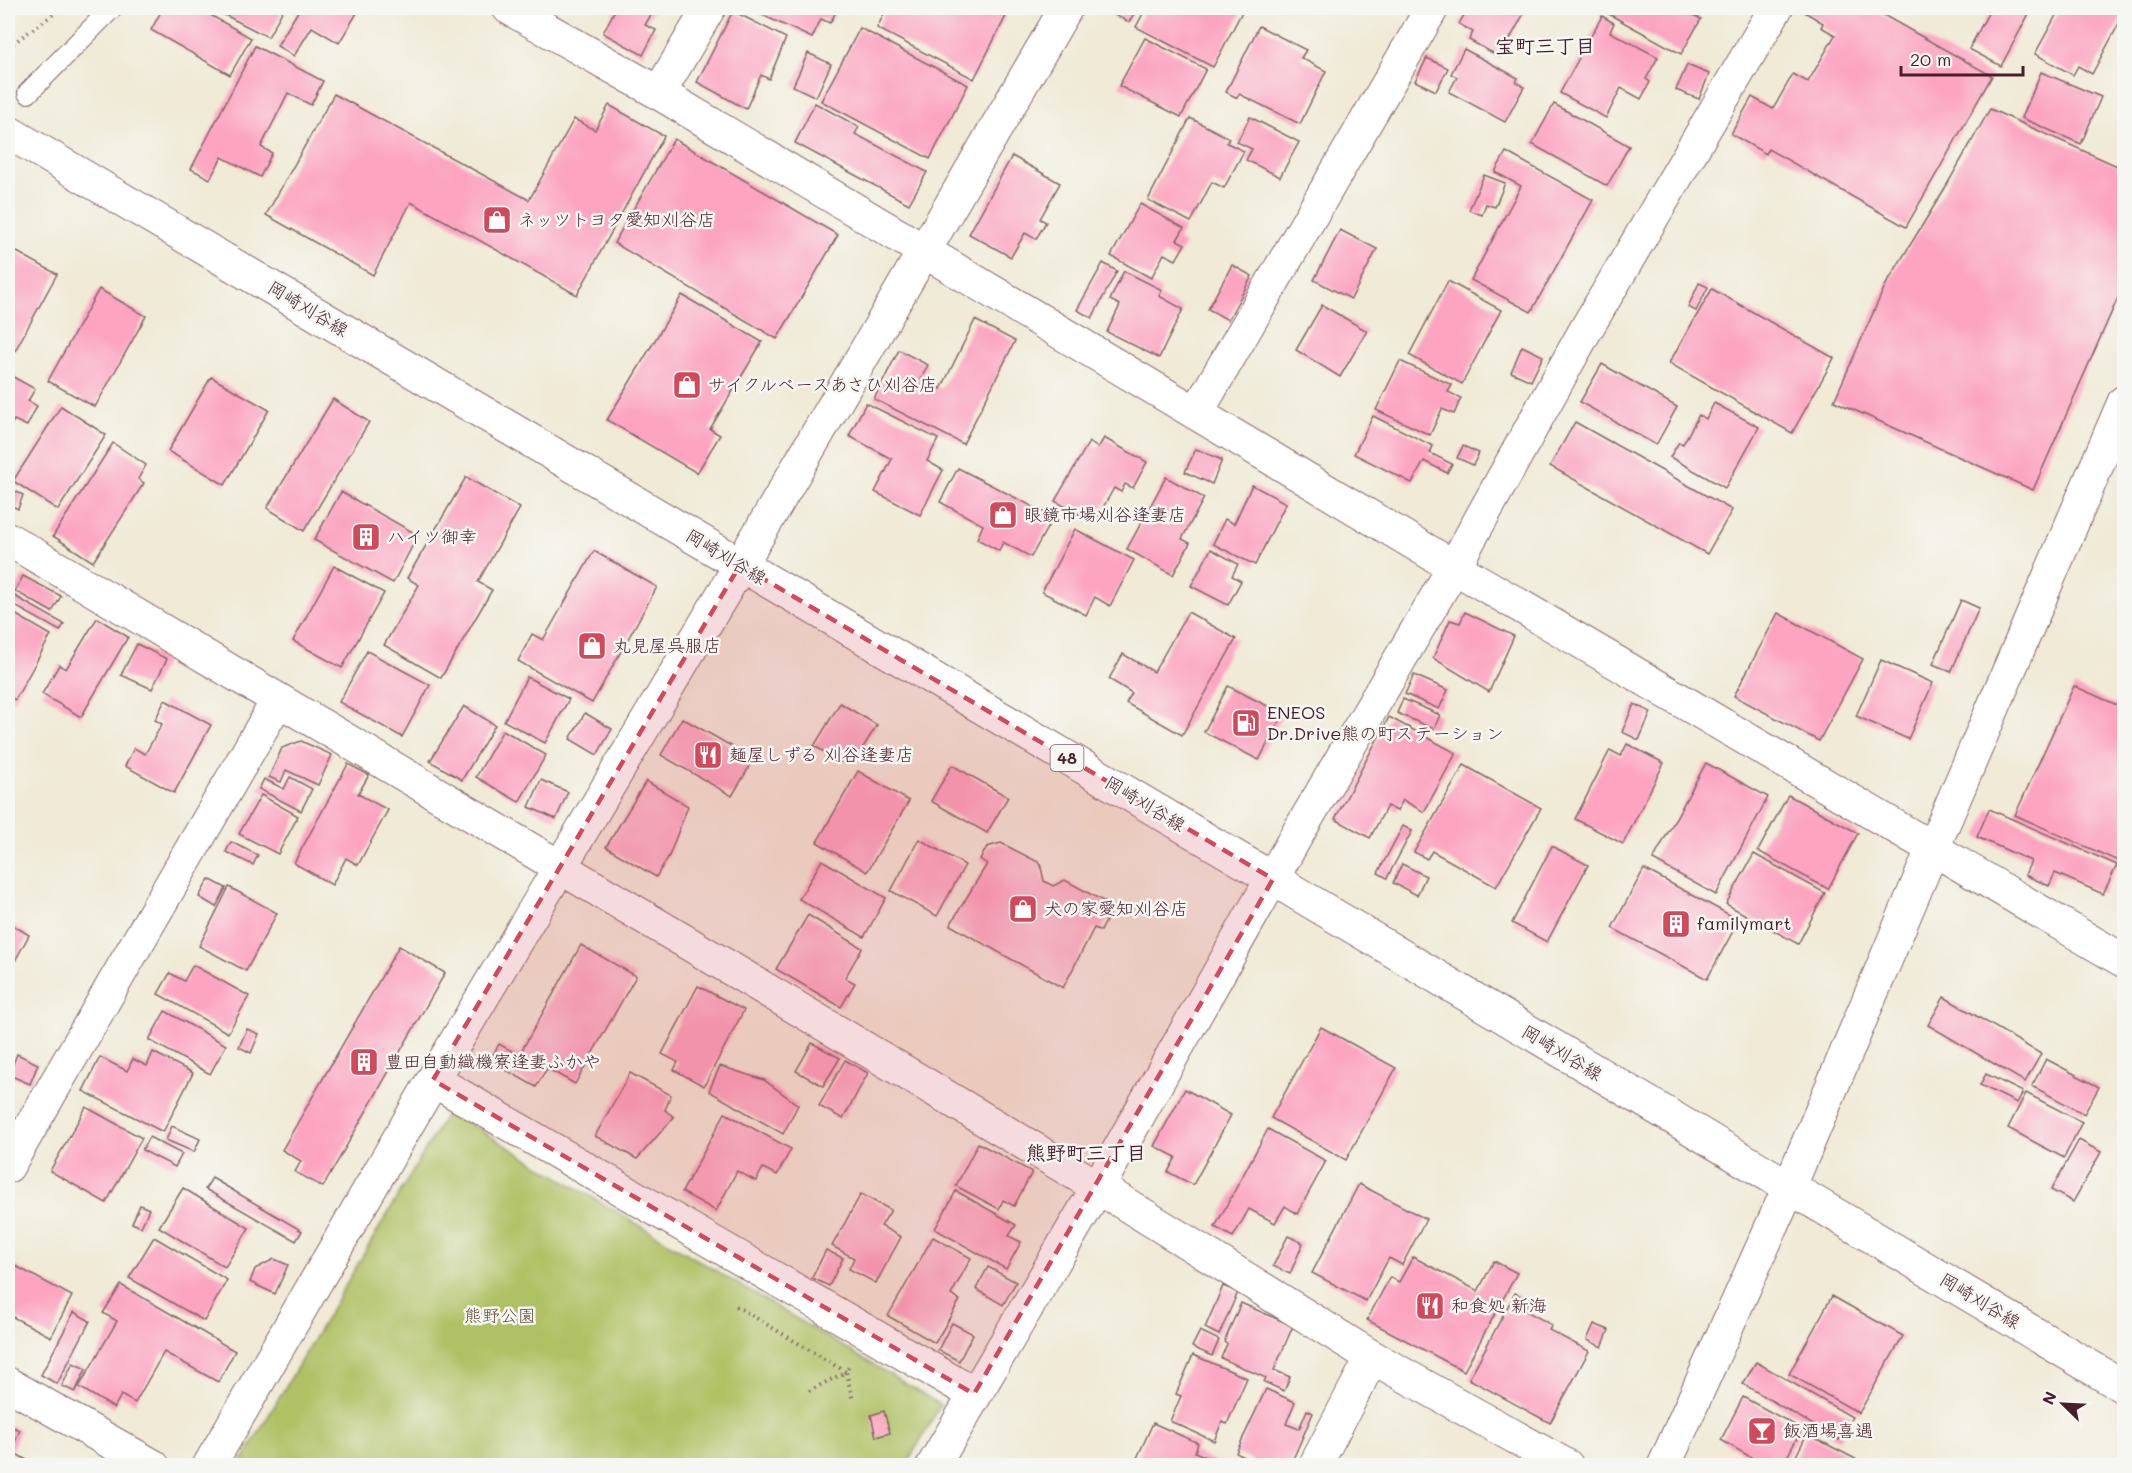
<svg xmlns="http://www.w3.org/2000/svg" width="2132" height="1473" font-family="Mali,'Klee One',sans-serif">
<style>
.green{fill:#b0c165;stroke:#7d7048;stroke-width:1.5}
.building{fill:#fca4c0}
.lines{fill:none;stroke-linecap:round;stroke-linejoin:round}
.service-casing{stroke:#846667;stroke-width:22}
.minor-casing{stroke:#846667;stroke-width:35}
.tertiary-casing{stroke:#846667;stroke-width:35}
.primary-casing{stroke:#846667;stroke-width:35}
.path{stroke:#846667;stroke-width:4;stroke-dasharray:1.5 4.5;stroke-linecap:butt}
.service{stroke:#fff;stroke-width:20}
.minor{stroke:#fff;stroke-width:33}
.tertiary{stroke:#fff;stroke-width:33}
.primary{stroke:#fff;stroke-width:33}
.marked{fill:#d1495b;fill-opacity:0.2;stroke:#d1495b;stroke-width:4.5;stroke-dasharray:12 8;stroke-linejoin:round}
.labels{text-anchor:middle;stroke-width:5;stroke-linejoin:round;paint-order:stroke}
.shield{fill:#f6f6f2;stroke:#7e6067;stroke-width:1.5}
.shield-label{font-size:16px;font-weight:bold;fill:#4a1f2b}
.poi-label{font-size:18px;fill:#4a1f2b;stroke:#f6f6f2;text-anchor:start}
.street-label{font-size:18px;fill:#4a1f2b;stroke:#f6f6f2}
.park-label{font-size:18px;fill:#69503c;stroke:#f6f6f2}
.neighbourhood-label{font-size:20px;font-weight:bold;fill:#4a1f2b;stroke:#f6f6f2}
</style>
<rect width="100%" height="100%" fill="#f6f6f2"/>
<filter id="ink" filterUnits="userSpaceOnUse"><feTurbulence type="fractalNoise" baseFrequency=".0167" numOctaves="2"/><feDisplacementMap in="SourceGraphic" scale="12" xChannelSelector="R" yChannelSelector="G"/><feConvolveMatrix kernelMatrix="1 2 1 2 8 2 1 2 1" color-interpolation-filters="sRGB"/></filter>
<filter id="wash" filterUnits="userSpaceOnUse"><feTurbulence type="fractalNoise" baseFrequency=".008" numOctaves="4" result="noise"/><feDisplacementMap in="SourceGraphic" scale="24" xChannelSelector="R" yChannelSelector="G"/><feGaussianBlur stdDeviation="1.35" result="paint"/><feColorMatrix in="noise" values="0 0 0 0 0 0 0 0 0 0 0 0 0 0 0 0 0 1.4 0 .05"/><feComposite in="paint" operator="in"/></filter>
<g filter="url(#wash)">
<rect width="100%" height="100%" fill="#f0ead6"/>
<path class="green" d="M448,1111L941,1405L906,1465L239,1466Z"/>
<g id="blocks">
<g class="building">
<path d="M163,8H198L251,38L230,75L151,30Z"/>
<path d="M211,8H284L268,37Z"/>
<path d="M300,8H360L339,43L312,27L294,56L277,46Z"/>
<path d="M616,8H655L645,25L656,30L643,55L603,33Z"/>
<path d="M747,8H838L830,23L821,19L812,38Z"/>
<path d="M887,8H989L1006,16L974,79L877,28Z"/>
<path d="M1100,8H1137L1129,22Z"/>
<path d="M1146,8H1244L1213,67L1136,27Z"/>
<path d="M1468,8H1527L1500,57L1469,40L1473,32L1459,24Z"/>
<path d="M1608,8H1680L1701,19L1681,54L1605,12Z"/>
<path d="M1805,8H1871L1992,76L1906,227L1768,149L1766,154L1731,134L1752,97L1773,109L1793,74L1808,82L1835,35L1821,27L1823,23L1803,11Z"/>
<path d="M1991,8H2032L2001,66L1969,49Z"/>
<path d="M2060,8H2113L2124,14L2092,74L2078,66L2073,75L2035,54Z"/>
<path d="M733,11L786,38L769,79L761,75L746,109L697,82Z"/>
<path d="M1602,16L1614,23L1610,32L1658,57L1646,79L1650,82L1641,99L1621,88L1606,118L1560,93Z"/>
<path d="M1259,26L1306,50L1301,58L1326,71L1300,124L1239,94L1237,98L1226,92Z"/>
<path d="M860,28L968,85L930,159L821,101Z"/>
<path d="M1145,38L1206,69L1181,117L1119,86Z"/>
<path d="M255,46L323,81L311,105L288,93L261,147L272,153L260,177L222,157L210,179L191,169Z"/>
<path d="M1464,49L1518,78L1516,82L1524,87L1505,122L1449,92L1457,77L1451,74Z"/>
<path d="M808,53L831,64L816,97L793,86Z"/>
<path d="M1427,58L1448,68L1436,91L1415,81Z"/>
<path d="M1687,65L1709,74L1699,99L1676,90Z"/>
<path d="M2041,72L2101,97L2081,144L2022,118Z"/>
<path d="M334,94L529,200L574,119L595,130L609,105L664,136L577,295L411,202L373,275L266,215Z"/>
<path d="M815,103L859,127L855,134L927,172L909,204L795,143Z"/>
<path d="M1554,104L1629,146L1607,186L1532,144Z"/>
<path d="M1990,109L2124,169V284L2033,490L1834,401L1885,286L1945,188Z"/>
<path d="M1250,117L1299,142L1280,177L1246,160L1252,149L1237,142Z"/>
<path d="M1190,118L1229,138L1227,143L1244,151L1224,188L1212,182L1191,222L1148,200Z"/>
<path d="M674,139L838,235L777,339L614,243Z"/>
<path d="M1506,152L1593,200L1531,312L1471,280L1521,186L1495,172Z"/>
<path d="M1012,156L1060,183L1040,219L1046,222L1036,239L1025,233L1011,257L969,234Z"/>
<path d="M1484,175L1505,183L1495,207L1486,204L1482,215L1469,210Z"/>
<path d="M1140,204L1184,228L1177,240L1185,244L1176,260L1164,254L1151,278L1111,256Z"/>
<path d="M1340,230L1377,249L1351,299L1314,280Z"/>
<path d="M8,247L57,274L15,351L8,346Z"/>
<path d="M1103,263L1117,271L1092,318L1077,310Z"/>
<path d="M1232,265L1252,276L1228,320L1208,309Z"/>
<path d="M1124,271L1162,290L1159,296L1183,309L1159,358L1107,332L1120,305L1110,300Z"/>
<path d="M1448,281L1501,310L1462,384L1409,355Z"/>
<path d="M1699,283L1708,287L1696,311L1688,307Z"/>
<path d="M99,289L146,316L95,407L48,381Z"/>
<path d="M1712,289L1834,358L1792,433L1669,363Z"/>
<path d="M682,295L762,342L710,429L720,435L697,473L607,420Z"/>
<path d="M1322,305L1367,331L1340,377L1296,350Z"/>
<path d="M975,320L1015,341L963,444L874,399L899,350L928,365L921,379L941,389Z"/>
<path d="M1522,346L1543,356L1531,381L1511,372Z"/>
<path d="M1400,361L1452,385L1448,392L1461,398L1454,414L1442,409L1430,435L1376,410Z"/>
<path d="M1602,364L1677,407L1656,445L1580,402Z"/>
<path d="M8,374L35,389L28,401L37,406L27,426L14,420L9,429L8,428Z"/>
<path d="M211,377L269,410L225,485L168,451Z"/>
<path d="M333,399L369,422L304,531L267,508Z"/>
<path d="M866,403L938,439L927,461L943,470L920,515L875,492L892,459L849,436Z"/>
<path d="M1714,403L1759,427L1725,488L1670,457L1679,442L1683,444L1699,415L1706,419Z"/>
<path d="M61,406L106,435L58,510L13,481Z"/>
<path d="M1373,416L1433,446L1430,453L1452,464L1447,473L1424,461L1412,483L1354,454Z"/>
<path d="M1575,422L1732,510L1707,554L1550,466Z"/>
<path d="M1104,438L1147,462L1133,488L1125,484L1121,492L1114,488L1094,523L1055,501L1089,442L1098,448Z"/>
<path d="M113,443L146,465L138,479L144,483L93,562L53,536Z"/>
<path d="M1463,446L1479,453L1473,465L1457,458Z"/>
<path d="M1196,449L1222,460L1212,484L1185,472Z"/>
<path d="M958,468L1053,517L1031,557L1003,542L999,551L977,539L983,525L940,502Z"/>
<path d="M466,477L520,508L478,582L492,590L441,678L384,645L419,585L407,578Z"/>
<path d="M1166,477L1204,498L1182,539L1190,543L1173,575L1127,549Z"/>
<path d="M1252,485L1286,503L1255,565L1213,544L1225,519L1234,524Z"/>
<path d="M8,488L23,495L18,509L8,504Z"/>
<path d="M341,492L418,535L393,583L314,540Z"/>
<path d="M1075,529L1134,560L1110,606L1095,597L1086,615L1042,592Z"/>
<path d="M1211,549L1238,564L1232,576L1241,581L1228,605L1191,586Z"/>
<path d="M594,551L657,587L592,703L518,661L532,634L543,640Z"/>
<path d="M334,566L384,593L342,668L293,641Z"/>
<path d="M23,576L61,596L52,612L15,591Z"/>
<path d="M11,594L64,624L60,631L8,602Z"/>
<path d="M1961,600L1979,608L1951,672L1933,664Z"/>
<path d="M8,610L51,635L15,700L8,696Z"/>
<path d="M1188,612L1236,639L1182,735L1126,703L1132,693L1109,679L1123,654L1154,672Z"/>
<path d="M1465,612L1514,636L1489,692L1433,658L1450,620L1460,623Z"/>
<path d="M1778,613L1863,659L1819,741L1734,696Z"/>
<path d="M97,618L128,637L81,717L42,694L59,665L66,669Z"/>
<path d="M137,644L167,659L152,689L121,675Z"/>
<path d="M367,651L430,685L402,737L339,702Z"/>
<path d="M1881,660L1933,683L1908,739L1856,716Z"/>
<path d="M1414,675L1448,690L1439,709L1405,694Z"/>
<path d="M527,677L569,699L545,743L504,721Z"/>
<path d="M1228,686L1283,714L1259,760L1204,732Z"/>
<path d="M2074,686L2124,708V852L2122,851L2118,861L2015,815Z"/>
<path d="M1403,699L1440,715L1434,729L1397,713Z"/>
<path d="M165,700L211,725L174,793L125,766L134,748L145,754L162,724L155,720Z"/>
<path d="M840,703L877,725L854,762L844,756L841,762L814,746Z"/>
<path d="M1634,704L1651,712L1639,740L1622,732Z"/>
<path d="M464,706L495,725L462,780L430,761Z"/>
<path d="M585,713L612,729L597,755L570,739Z"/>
<path d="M1389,717L1456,753L1424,812L1403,800L1397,811L1387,806L1370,838L1335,819Z"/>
<path d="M682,718L754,759L732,796L661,755Z"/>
<path d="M503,730L546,755L519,802L476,777Z"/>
<path d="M301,741L332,755L318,785L286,770L281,782L269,777L282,748Z"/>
<path d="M1627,744L1664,763L1623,844L1575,819L1610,750L1621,756Z"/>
<path d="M1706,763L1768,797L1716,895L1653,860Z"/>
<path d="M348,764L369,775L358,794L388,810L358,865L346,858L332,885L294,863Z"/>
<path d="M952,765L1008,797L987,833L931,801Z"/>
<path d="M1464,765L1541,808L1496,887L1432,851L1427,859L1414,852Z"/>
<path d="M858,771L909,801L867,872L817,842Z"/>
<path d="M290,777L312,789L301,811L259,789L264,779L284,789Z"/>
<path d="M541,780L568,792L556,819L529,807Z"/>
<path d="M646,781L688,806L669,856L656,877L606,847Z"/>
<path d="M261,795L298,816L278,854L239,834Z"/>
<path d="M1788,795L1858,833L1828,889L1758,851Z"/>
<path d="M1989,809L2117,865L2103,894L2055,873L2049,886L2025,875L2031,861L1977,837Z"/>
<path d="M1403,826L1412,831L1387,878L1378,873Z"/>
<path d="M919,839L965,865L937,916L891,891Z"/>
<path d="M231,842L258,855L253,865L226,852Z"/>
<path d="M1001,843L1040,863L1044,881L1053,886L1065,880L1105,902L1109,915L1101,931L1094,928L1063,988L950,925L987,864L980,859L987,847Z"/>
<path d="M1552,846L1588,865L1547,942L1512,923Z"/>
<path d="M1754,854L1825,893L1798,944L1726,904Z"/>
<path d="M822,860L886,898L864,937L799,899Z"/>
<path d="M1402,864L1426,876L1417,895L1393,883Z"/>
<path d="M1644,869L1739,920L1707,979L1612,928Z"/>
<path d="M209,879L226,888L216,907L199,897Z"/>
<path d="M229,887L277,913L246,971L199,946Z"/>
<path d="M808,915L862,948L845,978L855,983L841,1007L776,969Z"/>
<path d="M8,922L29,935L8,974Z"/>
<path d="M581,945L636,976L575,1084L547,1068L536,1087L490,1061L499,1044L519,1055Z"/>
<path d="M399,946L445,973L323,1187L295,1172L301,1161L282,1150Z"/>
<path d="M193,965L249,996L228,1033L158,994L170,973L184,981Z"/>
<path d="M698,986L744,1010L704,1086L674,1070L678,1062L662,1054Z"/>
<path d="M1944,997L2041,1054L2025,1082L1928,1025Z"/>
<path d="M165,1011L226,1045L210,1074L149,1040Z"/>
<path d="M1321,1027L1396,1068L1346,1160L1271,1118Z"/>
<path d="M247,1029L259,1034L251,1053L239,1047Z"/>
<path d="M812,1043L840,1058L823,1086L796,1071Z"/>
<path d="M153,1052L193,1073L163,1132L83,1091L100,1057L127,1071L133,1059L147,1066Z"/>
<path d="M17,1054L38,1064L30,1084L9,1075Z"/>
<path d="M2046,1059L2099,1087L2084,1114L2032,1086Z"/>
<path d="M845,1060L868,1073L843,1119L819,1106Z"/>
<path d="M720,1066L764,1080L798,1105L783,1134L709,1091Z"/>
<path d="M630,1073L671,1095L665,1110L674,1117L637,1159L595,1136Z"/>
<path d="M1986,1074L2023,1092L2017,1103L1980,1085Z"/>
<path d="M1185,1089L1231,1115L1193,1185L1168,1172L1176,1157L1154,1146Z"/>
<path d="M2026,1093L2082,1122L2064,1158L2008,1128Z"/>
<path d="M86,1107L142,1138L106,1203L50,1171Z"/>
<path d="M725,1113L791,1149L777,1175L763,1168L756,1181L737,1171L716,1211L682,1192Z"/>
<path d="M172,1126L200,1139L194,1152L166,1140Z"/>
<path d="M1268,1129L1326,1161L1297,1214L1285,1206L1275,1223L1249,1209L1233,1237L1215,1227Z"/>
<path d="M149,1137L182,1154L175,1167L142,1150Z"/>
<path d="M2079,1140L2101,1152L2073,1202L2051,1190Z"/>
<path d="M978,1143L1032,1172L1014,1206L1003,1200L999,1209L956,1186Z"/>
<path d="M212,1178L302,1231L296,1241L205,1189Z"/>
<path d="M1359,1184L1426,1219L1402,1265L1389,1258L1366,1301L1312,1273Z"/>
<path d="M183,1188L249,1228L225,1267L159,1227Z"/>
<path d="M956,1191L1016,1225L1009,1236L1021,1242L1006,1269L935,1229Z"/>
<path d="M861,1194L891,1210L881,1226L901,1237L876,1283L849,1269L854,1258L832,1246Z"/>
<path d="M140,1205L149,1209L141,1227L132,1223Z"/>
<path d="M1288,1236L1303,1243L1290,1274L1273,1266Z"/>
<path d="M154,1237L227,1280L204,1321L129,1278Z"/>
<path d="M933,1237L971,1258L951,1295L960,1300L935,1343L888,1316Z"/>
<path d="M826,1250L843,1258L829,1286L812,1278Z"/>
<path d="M1413,1257L1478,1291L1494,1261L1517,1273L1464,1371L1367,1320L1390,1277L1399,1282Z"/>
<path d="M274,1259L288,1265L275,1294L250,1282L255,1269Z"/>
<path d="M8,1262L72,1296L51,1337L11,1316L8,1323Z"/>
<path d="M988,1267L1016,1282L1003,1305L976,1289Z"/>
<path d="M121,1285L235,1351L218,1382L164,1352L135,1403L121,1395L114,1408L79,1387L117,1321L103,1313Z"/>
<path d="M1223,1286L1238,1292L1219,1335L1205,1328Z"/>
<path d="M1515,1293L1529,1301L1524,1310L1552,1325L1549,1330L1589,1351L1550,1423L1469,1379Z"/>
<path d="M1832,1296L1903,1336L1859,1413L1789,1374Z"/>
<path d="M1241,1303L1293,1326L1274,1370L1290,1377L1284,1391L1264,1382L1266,1378L1221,1358L1227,1344L1224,1342Z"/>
<path d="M74,1312L90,1321L57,1384L41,1375Z"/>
<path d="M952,1323L973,1334L959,1361L938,1350Z"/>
<path d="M1594,1324L1609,1330L1602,1347L1587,1340Z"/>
<path d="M1200,1331L1219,1340L1212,1356L1192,1347Z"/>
<path d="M1193,1355L1247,1378L1227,1424L1222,1422L1214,1441L1170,1421L1181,1396L1176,1394Z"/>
<path d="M1756,1362L1852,1417L1839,1440L1743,1384Z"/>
<path d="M73,1363L86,1369L75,1392L62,1386Z"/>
<path d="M1266,1389L1295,1402L1286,1424L1299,1429L1307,1410L1313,1413L1290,1466H1263L1236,1453Z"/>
<path d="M1743,1397L1802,1429L1782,1466H1766L1721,1440Z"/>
<path d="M884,1411L890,1433L876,1437L871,1415Z"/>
<path d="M1153,1423L1198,1443L1195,1452L1226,1466H1150L1151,1464L1137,1458Z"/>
<path d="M8,1425L20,1430L8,1459Z"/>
<path d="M1807,1434L1869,1466H1791Z"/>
<path d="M18,1455L37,1466H12Z"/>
</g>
</g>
</g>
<g filter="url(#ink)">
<use href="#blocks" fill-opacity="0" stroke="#846667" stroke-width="1.5"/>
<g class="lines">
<g class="service-casing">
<path id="service" d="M28,93L112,8"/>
</g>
<g class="minor-casing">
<g id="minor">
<path d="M509,8L659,93L1454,567L2124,961"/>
<path d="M659,93L709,8"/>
<path d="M1197,412L1432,8"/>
<path d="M8,539L1098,1187L1372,1357L1567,1466"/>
<path d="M433,1080L974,1394"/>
<path d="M8,1166L278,700"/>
<path d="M8,1384L153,1466"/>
<path d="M209,1466L433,1080L763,527L1066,8"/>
<path d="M933,1466L1098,1187L1294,840L1454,567L1585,331L1776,8"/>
<path d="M1315,1466L1372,1357"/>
</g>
</g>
<g class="tertiary-casing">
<path id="tertiary" d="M1664,1466L1789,1188L1933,848L2124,402"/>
</g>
<g class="primary-casing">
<path id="primary" d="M8,132L1273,879L2124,1387"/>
</g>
<g class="path">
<path d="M8,47L62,8"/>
<path d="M736,1306L846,1372L850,1365"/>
<path d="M809,1391L846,1372L853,1401"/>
</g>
<use href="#service" class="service"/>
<use href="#minor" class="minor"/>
<use href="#tertiary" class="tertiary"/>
<use href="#primary" class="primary"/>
</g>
</g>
<path class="marked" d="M740,565L1273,879L974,1394L433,1080Z"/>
<defs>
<g id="shop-square" transform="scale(1.5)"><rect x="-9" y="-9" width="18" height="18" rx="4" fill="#d1495b" stroke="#f6f6f2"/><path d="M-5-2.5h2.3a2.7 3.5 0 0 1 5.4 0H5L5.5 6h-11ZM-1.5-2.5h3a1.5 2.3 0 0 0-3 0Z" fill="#fff"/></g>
<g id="building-square" transform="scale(1.5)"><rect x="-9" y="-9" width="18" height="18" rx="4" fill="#d1495b" stroke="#f6f6f2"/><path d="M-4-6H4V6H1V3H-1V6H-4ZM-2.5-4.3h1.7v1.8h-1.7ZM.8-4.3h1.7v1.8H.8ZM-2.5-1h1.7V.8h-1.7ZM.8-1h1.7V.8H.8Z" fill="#fff"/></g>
<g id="fuel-square" transform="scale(1.5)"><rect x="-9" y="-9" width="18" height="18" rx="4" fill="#d1495b" stroke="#f6f6f2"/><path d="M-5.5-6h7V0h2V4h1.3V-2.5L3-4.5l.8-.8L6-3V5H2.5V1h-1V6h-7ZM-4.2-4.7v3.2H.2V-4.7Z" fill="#fff"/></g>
<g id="restaurant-square" transform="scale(1.5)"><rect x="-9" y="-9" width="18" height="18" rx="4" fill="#d1495b" stroke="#f6f6f2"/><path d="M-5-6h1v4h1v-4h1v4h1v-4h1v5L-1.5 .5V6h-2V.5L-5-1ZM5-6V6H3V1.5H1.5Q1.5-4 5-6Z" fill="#fff"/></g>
<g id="bar-square" transform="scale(1.5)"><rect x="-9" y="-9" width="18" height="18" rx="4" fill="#d1495b" stroke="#f6f6f2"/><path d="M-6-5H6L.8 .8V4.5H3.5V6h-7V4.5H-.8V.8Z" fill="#fff"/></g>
</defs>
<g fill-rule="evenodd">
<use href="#shop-square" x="497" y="220"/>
<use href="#shop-square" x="687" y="385"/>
<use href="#shop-square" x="1003" y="515"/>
<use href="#building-square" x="366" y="537"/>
<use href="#shop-square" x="592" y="646"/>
<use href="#fuel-square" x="1246" y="723"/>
<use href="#restaurant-square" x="708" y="755"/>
<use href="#shop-square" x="1023" y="909"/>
<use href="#building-square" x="1676" y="924"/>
<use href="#building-square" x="364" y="1062"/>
<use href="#restaurant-square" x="1430" y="1306"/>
<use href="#bar-square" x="1762" y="1431"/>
</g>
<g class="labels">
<rect class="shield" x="1050.5" y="745" width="33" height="26" rx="4.5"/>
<g class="shield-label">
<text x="1067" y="764">48</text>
</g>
<g class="poi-label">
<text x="518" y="226">ネッツトヨタ愛知刈谷店</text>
<text x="708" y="391">サイクルベースあさひ刈谷店</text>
<text x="1024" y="521">眼鏡市場刈谷逢妻店</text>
<text x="387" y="543">ハイツ御幸</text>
<text x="613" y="652">丸見屋呉服店</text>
<text x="1267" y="719">ENEOS<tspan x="1267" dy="21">Dr.Drive熊の町ステーション</tspan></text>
<text x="729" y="761">麺屋しずる 刈谷逢妻店</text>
<text x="1044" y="915">犬の家愛知刈谷店</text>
<text x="1697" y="930">familymart</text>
<text x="385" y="1068">豊田自動織機寮逢妻ふかや</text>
<text x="1451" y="1312">和食処 新海</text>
<text x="1783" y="1437">飯酒場喜遇</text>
</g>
<g class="street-label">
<text transform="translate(308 309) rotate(31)" y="6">岡崎刈谷線</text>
<text transform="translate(726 557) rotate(31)" y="6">岡崎刈谷線</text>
<text transform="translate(1145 804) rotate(31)" y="6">岡崎刈谷線</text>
<text transform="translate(1562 1053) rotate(31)" y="6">岡崎刈谷線</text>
<text transform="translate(1980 1301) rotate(31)" y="6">岡崎刈谷線</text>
</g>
<g class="park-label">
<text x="500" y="1322">熊野公園</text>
</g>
<g class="neighbourhood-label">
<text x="1545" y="53">宝町三丁目</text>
<text x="1086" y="1160">熊野町三丁目</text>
</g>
</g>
<rect width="2132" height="1473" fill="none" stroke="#f6f6f2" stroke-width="30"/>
<g transform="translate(2063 1404) rotate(294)" stroke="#f6f6f2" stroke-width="4.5" paint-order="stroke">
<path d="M0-4.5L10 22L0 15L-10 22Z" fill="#4a1f2b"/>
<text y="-9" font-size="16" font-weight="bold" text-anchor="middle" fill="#4a1f2b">N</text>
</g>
<path d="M1901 66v9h122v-9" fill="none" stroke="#4a1f2b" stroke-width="3"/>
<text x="1910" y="66" font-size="18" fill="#4a1f2b" stroke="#f6f6f2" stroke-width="4.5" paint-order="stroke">20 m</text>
</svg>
